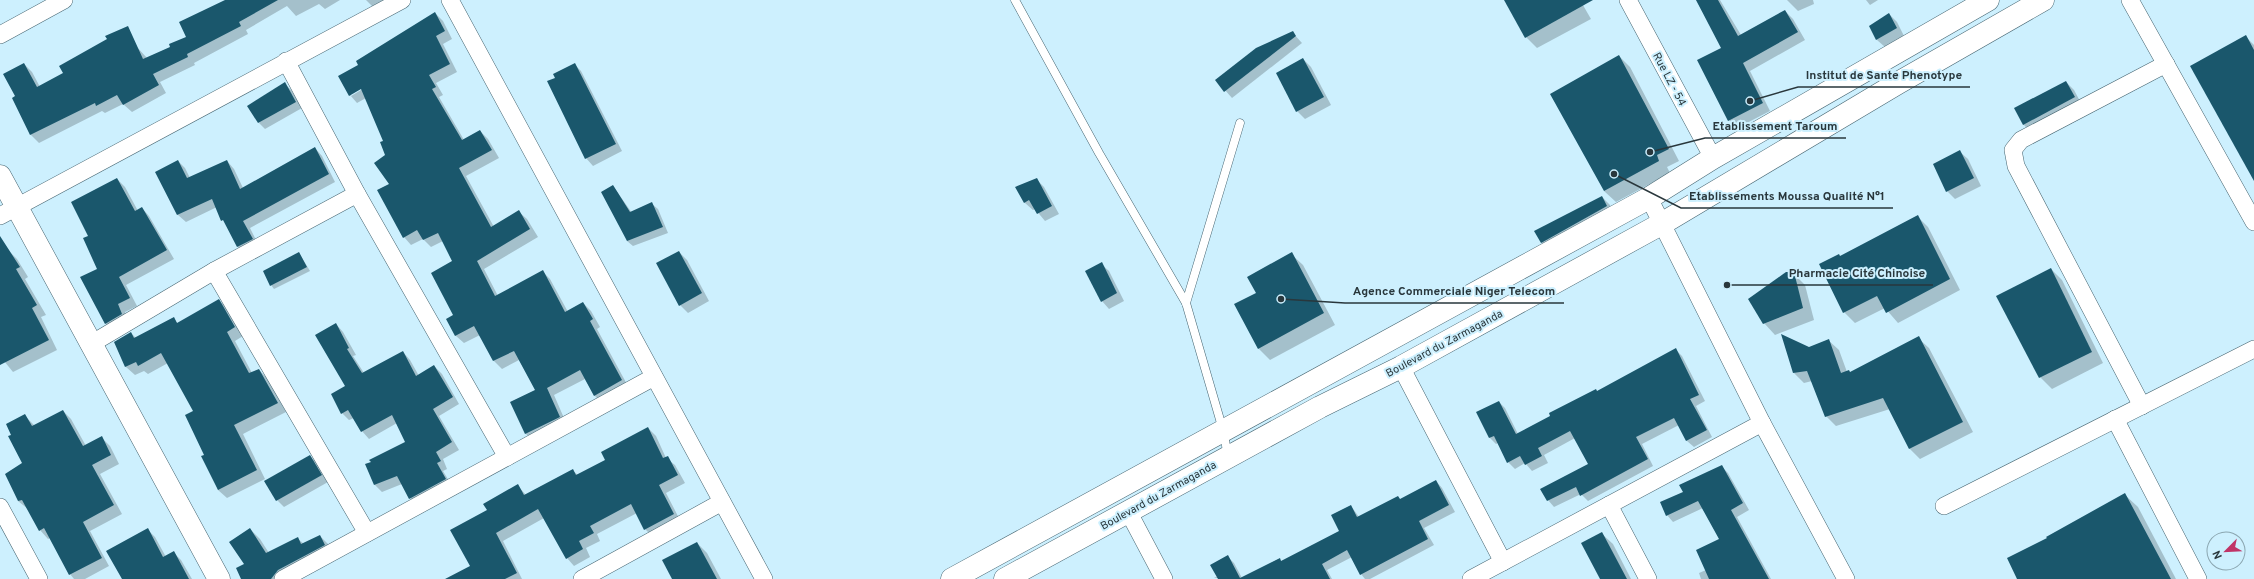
<svg xmlns="http://www.w3.org/2000/svg" width="2254" height="579" font-family="Overpass,sans-serif">
<style>
.shadow{fill:#0003;fill-rule:evenodd}
.building{fill:#1a576c}
.lines{fill:none;stroke-linecap:round;stroke-linejoin:round}
.lane-casing{stroke:#476672;stroke-width:9}
.street-casing{stroke:#476672;stroke-width:18}
.secondary-casing{stroke:#476672;stroke-width:23}
.primary-casing{stroke:#476672;stroke-width:23}
.lane{stroke:#fff;stroke-width:8}
.street{stroke:#fff;stroke-width:17}
.secondary{stroke:#fff;stroke-width:22}
.primary{stroke:#fff;stroke-width:22}
.labels{text-anchor:middle;stroke-width:4;stroke-linejoin:round;paint-order:stroke}
.street-label{font-size:11px;fill:#29373c;stroke:#cdf0fe}
.leader{fill:none;stroke:#29373c;stroke-width:1.5}
.callout-dot{fill:#29373c;stroke:#cdf0fe;stroke-width:1.5}
.callout-label{font-size:12px;text-anchor:middle;font-weight:bold;fill:#29373c;stroke:#cdf0fe;stroke-width:4;stroke-linejoin:round;paint-order:stroke}
</style>
<rect width="100%" height="100%" fill="#cdf0fe"/>
<g class="shadow">
<path d="M227,0H340L325,9L319,4L296,16L287,6L246,30L248,34L194,63L195,65L160,82L166,93L132,112L123,104L105,113L102,111L39,143L31,135L14,98L17,96L24,64L32,72L40,87L136,46L147,58L171,47L188,37Z"/>
<path d="M366,0H396L376,10Z"/>
<path d="M1506,0H1580L1591,19L1537,48L1526,37Z"/>
<path d="M1696,0H1720L1741,35L1785,11L1793,19L1805,40L1750,71L1770,111L1737,128L1729,120L1723,48Z"/>
<path d="M1787,0H1813L1814,4L1798,11Z"/>
<path d="M1866,0H1878L1870,5Z"/>
<path d="M435,13L443,21L452,39L443,44L457,72L436,83L443,95L439,97L464,140L480,131L488,139L499,158L466,176L494,227L519,212L527,219L538,237L484,269L498,296L543,272L550,279L568,312L583,303L591,311L600,327L597,329L629,388L602,403L594,395L585,379L554,395L567,425L534,441L526,434L511,402L536,390L519,360L502,369L494,361L480,335L464,343L456,336L447,319L455,315L453,261L443,241L431,247L423,239L411,245L404,237L390,184L384,141L366,98L357,103L350,95L359,65ZM365,86L366,87L351,96V93Z"/>
<path d="M1889,14L1897,22L1904,36L1885,47L1877,40L1870,26Z"/>
<path d="M1292,32L1302,43L1232,98L1216,80Z"/>
<path d="M2245,36L2254,45V179Z"/>
<path d="M1619,56L1630,67L1679,161L1667,167L1670,173L1616,202L1604,191Z"/>
<path d="M1303,59L1311,67L1331,105L1305,119L1297,111Z"/>
<path d="M574,64L581,71L622,151L593,166L586,158L556,78Z"/>
<path d="M2066,82L2074,90L2082,105L2031,132L2023,124Z"/>
<path d="M285,84L291,90L302,108L265,129L259,123Z"/>
<path d="M315,148L322,156L335,182L250,228L259,246L245,254L238,247L217,207L186,222L178,215L157,172L178,161L185,168L190,178L227,161L234,169L243,188Z"/>
<path d="M1960,152L1968,159L1981,186L1955,199L1947,191Z"/>
<path d="M117,179L125,187L138,211L142,208L149,216L174,259L126,285L137,306L125,312L130,322L113,331L106,324L98,269L89,236Z"/>
<path d="M1036,179L1044,187L1059,214L1045,221L1035,209L1033,210L1025,203L1017,187Z"/>
<path d="M613,186L632,213L652,204L658,209L668,233L633,246L627,241Z"/>
<path d="M1602,197L1610,205L1614,215L1549,250L1541,242Z"/>
<path d="M1917,216L1928,227L1960,290L1898,323L1885,308L1855,323L1844,312L1841,257Z"/>
<path d="M8,250L17,259L28,277L25,279L46,315L41,317L57,350L13,372L0,356V255Z"/>
<path d="M679,252L687,260L709,301L688,313L680,305Z"/>
<path d="M299,253L310,271L274,289L271,285Z"/>
<path d="M1291,254L1303,265L1335,325L1270,360L1259,349Z"/>
<path d="M1101,264L1109,271L1124,301L1109,309L1102,301Z"/>
<path d="M2051,269L2062,280L2103,363L2052,389L2040,377Z"/>
<path d="M1793,273L1805,285L1814,320L1775,335L1764,323Z"/>
<path d="M219,300L228,309L243,336L235,341L252,373L259,370L268,379L286,412L243,434L265,479L227,498L218,490L205,455L195,411L168,363L148,374L144,371L135,375L126,367L115,343L131,333L136,338L173,318L178,324Z"/>
<path d="M336,324L343,332L356,355L353,356L364,373L403,352L410,360L419,376L434,366L442,374L459,404L439,416L459,450L443,459L447,469L443,471L452,486L417,505L410,498L402,484L382,492L375,485L367,465L407,442L397,423L369,439L362,431L354,418L349,420L342,413L347,386Z"/>
<path d="M1918,338L1929,348L1973,432L1920,459L1910,449L1890,409L1836,426L1826,416L1812,381L1804,383L1794,373L1809,348L1828,340L1839,350L1847,372L1851,373Z"/>
<path d="M1676,350L1682,356L1705,401L1696,406L1712,437L1694,447L1687,441L1679,425L1642,444L1653,466L1588,501L1581,494L1554,507L1548,500L1589,464L1575,438L1544,455L1548,463L1532,471L1525,463L1515,469L1508,462L1498,443L1496,444L1490,438L1477,413L1499,402L1505,408L1518,434Z"/>
<path d="M63,411L71,419L86,446L101,437L110,446L119,464L100,474L122,514L90,531L109,566L85,579H74L70,574L50,538L48,539L40,530L28,509L18,501L24,464L13,436L25,416L35,426Z"/>
<path d="M648,428L656,436L666,458L675,465L685,483L666,493L681,522L653,537L645,529L637,513L597,534L600,541L586,548L590,557L574,566L567,558L544,518L503,541L522,579H447L472,566L488,510L517,485L526,495L573,471L578,475L607,460Z"/>
<path d="M310,456L317,463L328,482L284,507L277,500Z"/>
<path d="M1721,466L1728,473L1749,510L1737,517L1771,579H1701L1699,573L1706,570L1720,540L1703,508L1673,522L1667,515L1684,492Z"/>
<path d="M1436,481L1442,488L1455,512L1424,528L1434,545L1370,579H1365L1361,574L1352,557L1327,570L1332,579L1214,578L1218,576L1228,557L1234,563L1242,578L1279,559L1282,562L1340,531L1351,506L1359,517L1401,500Z"/>
<path d="M2125,495L2138,507L2176,579H2018L2049,539Z"/>
<path d="M250,529L260,539L269,553L297,538L304,544L320,536L330,546L289,579H243Z"/>
<path d="M148,530L155,537L166,557L174,553L181,560L192,579H124Z"/>
<path d="M1602,534L1613,544L1631,579H1601Z"/>
<path d="M697,543L707,553L721,579H673Z"/>
</g>
<g class="building">
<path d="M225,0H278L239,22L241,26L187,54L188,57L153,74L159,85L123,105L117,95L96,106L95,103L30,135L12,98L15,96L3,74L24,63L37,87L63,73L59,66L107,39L105,36L128,26L143,59L170,47L169,44L186,37L179,22Z"/>
<path d="M1504,0H1593L1525,38Z"/>
<path d="M1696,0H1718L1738,36L1785,10L1798,32L1743,63L1763,103L1728,121L1697,60L1721,48Z"/>
<path d="M435,12L445,31L436,36L450,64L429,75L436,87L432,89L462,140L480,130L492,150L459,168L491,227L519,210L530,229L477,261L495,296L543,270L565,312L583,302L593,319L590,321L622,380L594,396L580,370L547,388L560,417L525,434L510,402L535,390L514,351L493,361L474,326L455,336L446,319L453,315L431,273L452,261L438,233L423,240L417,230L403,238L377,190L389,184L374,163L385,155L380,142L383,141L361,89L349,96L338,76L358,65L356,61Z"/>
<path d="M1889,13L1897,28L1876,40L1869,26Z"/>
<path d="M1293,31L1296,36L1224,92L1215,80L1256,48Z"/>
<path d="M2246,35L2254,50V181L2190,66Z"/>
<path d="M1619,55L1669,149L1657,155L1659,161L1604,191L1550,94Z"/>
<path d="M1303,58L1324,97L1296,112L1276,73Z"/>
<path d="M575,63L616,144L585,159L547,81L555,78L553,74Z"/>
<path d="M2066,81L2075,97L2023,125L2014,108Z"/>
<path d="M285,82L296,102L258,123L247,106Z"/>
<path d="M315,147L329,174L243,221L253,239L237,247L223,220L221,221L212,199L177,215L155,172L178,160L187,178L227,160L240,189Z"/>
<path d="M1960,150L1974,178L1946,192L1933,164Z"/>
<path d="M117,178L135,211L142,207L167,250L119,277L130,298L118,304L122,314L105,324L80,277L97,269L83,238L88,236L71,202Z"/>
<path d="M1037,178L1052,206L1037,214L1029,200L1024,203L1015,187Z"/>
<path d="M613,185L630,212L652,202L663,227L627,241L601,192Z"/>
<path d="M1602,196L1607,206L1541,243L1534,231Z"/>
<path d="M1918,215L1950,279L1886,313L1877,296L1843,313L1819,264L1839,254L1840,256Z"/>
<path d="M0,236L20,267L16,269L37,305L32,308L49,340L0,365Z"/>
<path d="M679,251L702,293L679,306L656,263Z"/>
<path d="M299,252L307,267L270,286L263,271Z"/>
<path d="M1292,252L1324,313L1258,349L1234,304L1256,293L1247,277Z"/>
<path d="M1102,262L1117,293L1101,302L1085,271Z"/>
<path d="M2051,268L2092,352L2039,378L1996,296Z"/>
<path d="M1786,272H1794L1803,308L1763,324L1748,299Z"/>
<path d="M219,299L235,327L227,332L249,373L259,369L278,403L234,425L257,470L218,490L201,456L204,455L185,415L193,411L161,353L138,366L136,362L125,367L114,342L131,332L134,338L174,317L177,323Z"/>
<path d="M336,323L349,348L347,349L362,373L403,351L416,376L434,365L453,397L433,409L452,442L436,452L441,461L437,463L446,479L409,499L397,476L374,485L365,464L371,462L369,460L405,442L392,415L361,432L348,410L341,414L331,394L345,386L315,335Z"/>
<path d="M1781,334L1809,347L1829,339L1841,373L1849,370L1850,372L1919,336L1963,422L1909,449L1883,398L1825,417L1807,371L1793,373Z"/>
<path d="M1676,348L1699,395L1690,399L1707,430L1686,441L1674,418L1636,437L1648,459L1580,496L1576,487L1547,501L1540,489L1588,464L1570,431L1538,448L1542,456L1525,465L1520,456L1507,463L1494,436L1489,438L1476,412L1499,401L1516,434L1550,416L1549,413L1596,389L1597,391Z"/>
<path d="M63,410L83,446L102,436L111,455L92,465L114,505L83,522L102,558L69,575L44,528L39,531L22,500L18,501L5,474L22,463L8,436L11,435L6,424L25,414L32,426Z"/>
<path d="M648,427L663,458L668,456L678,475L659,485L674,514L644,530L631,504L590,526L594,533L579,541L583,549L566,559L538,509L496,533L517,573L505,579H445L470,566L450,530L487,510L483,504L518,484L524,495L573,469L576,475L605,460L601,452Z"/>
<path d="M310,455L322,475L276,501L264,481Z"/>
<path d="M1722,465L1743,503L1731,510L1769,579H1709L1696,550L1719,539L1698,501L1666,516L1660,502L1683,492L1679,485Z"/>
<path d="M1436,480L1449,505L1419,521L1428,539L1360,575L1347,550L1322,564L1330,579H1218L1210,565L1228,555L1240,578L1280,558L1281,561L1339,531L1331,515L1351,505L1357,517L1398,496L1400,499Z"/>
<path d="M2125,493L2171,579H2017L2007,558L2047,538L2046,537Z"/>
<path d="M148,528L163,557L174,551L189,579H122L106,551Z"/>
<path d="M250,528L266,553L298,537L301,544L320,535L325,545L278,570L271,579H241L236,568L244,564L229,542Z"/>
<path d="M1602,532L1627,579H1600L1581,543Z"/>
<path d="M697,542L717,579H672L662,560Z"/>
</g>
<g class="lines">
<g class="lane-casing">
<g id="lane">
<path d="M1015,0L1099,153L1186,303L1223,430L1228,456"/>
<path d="M1186,303L1240,123"/>
</g>
</g>
<g class="street-casing">
<g id="street">
<path d="M450,0L764,579"/>
<path d="M1628,0L1713,158"/>
<path d="M2130,0L2254,222"/>
<path d="M0,35L64,0"/>
<path d="M286,61L357,194L507,457"/>
<path d="M1649,198L1762,423L1846,579"/>
<path d="M0,216L402,0"/>
<path d="M214,271L367,533"/>
<path d="M91,344L214,271L357,194"/>
<path d="M1401,367L1503,562"/>
<path d="M2142,406L2016,166L2013,150L2021,140L2166,64"/>
<path d="M2115,419L2198,579"/>
<path d="M1609,505L1648,579"/>
<path d="M1944,506L2254,349"/>
<path d="M0,507L39,579"/>
<path d="M1128,511L1164,579"/>
<path d="M283,579L654,377"/>
<path d="M582,579L722,502"/>
<path d="M1471,579L1762,423"/>
</g>
</g>
<g class="secondary-casing">
<path id="secondary" d="M0,176L219,579"/>
</g>
<g class="primary-casing">
<g id="primary">
<path d="M952,579L1649,198L1713,158L1988,0"/>
<path d="M1005,579L1320,407L1401,367L1663,223L1898,83L2043,0"/>
</g>
</g>
<use href="#lane" class="lane"/>
<use href="#street" class="street"/>
<use href="#secondary" class="secondary"/>
<use href="#primary" class="primary"/>
</g>
<g class="labels">
<g class="street-label">
<text transform="translate(1670 79) rotate(62)" y="4">Rue LZ - 54</text>
<text transform="translate(1444 343) rotate(-28)" y="4">Boulevard du Zarmaganda</text>
<text transform="translate(1158 495) rotate(-29)" y="4">Boulevard du Zarmaganda</text>
</g>
</g>
<path class="leader" d="M1750 101L1798 87H1970M1650 152L1705 138H1846M1614 174L1681 208H1893M1727 285L1781 285H1933M1281 299L1345 303H1564"/>
<g class="callout-dot">
<circle cx="1750" cy="101" r="4"/>
<circle cx="1650" cy="152" r="4"/>
<circle cx="1614" cy="174" r="4"/>
<circle cx="1727" cy="285" r="4"/>
<circle cx="1281" cy="299" r="4"/>
</g>
<g class="callout-label">
<text x="1884" y="79">Institut de Sante Phenotype</text>
<text x="1775" y="130">Etablissement Taroum</text>
<text x="1787" y="200">Etablissements Moussa Qualité N°1</text>
<text x="1857" y="277">Pharmacie Cité Chinoise</text>
<text x="1454" y="295">Agence Commerciale Niger Telecom</text>
</g>
<g transform="translate(2226 551) rotate(246)"><circle r="19" fill="#cdf0fe" stroke="#8ba6b0"/>
<path d="M0-3L7 15L0 10L-7 15Z" fill="#c03467"/>
<text y="-6" font-size="11" font-weight="bold" text-anchor="middle" fill="#29373c">N</text>
</g>
</svg>
